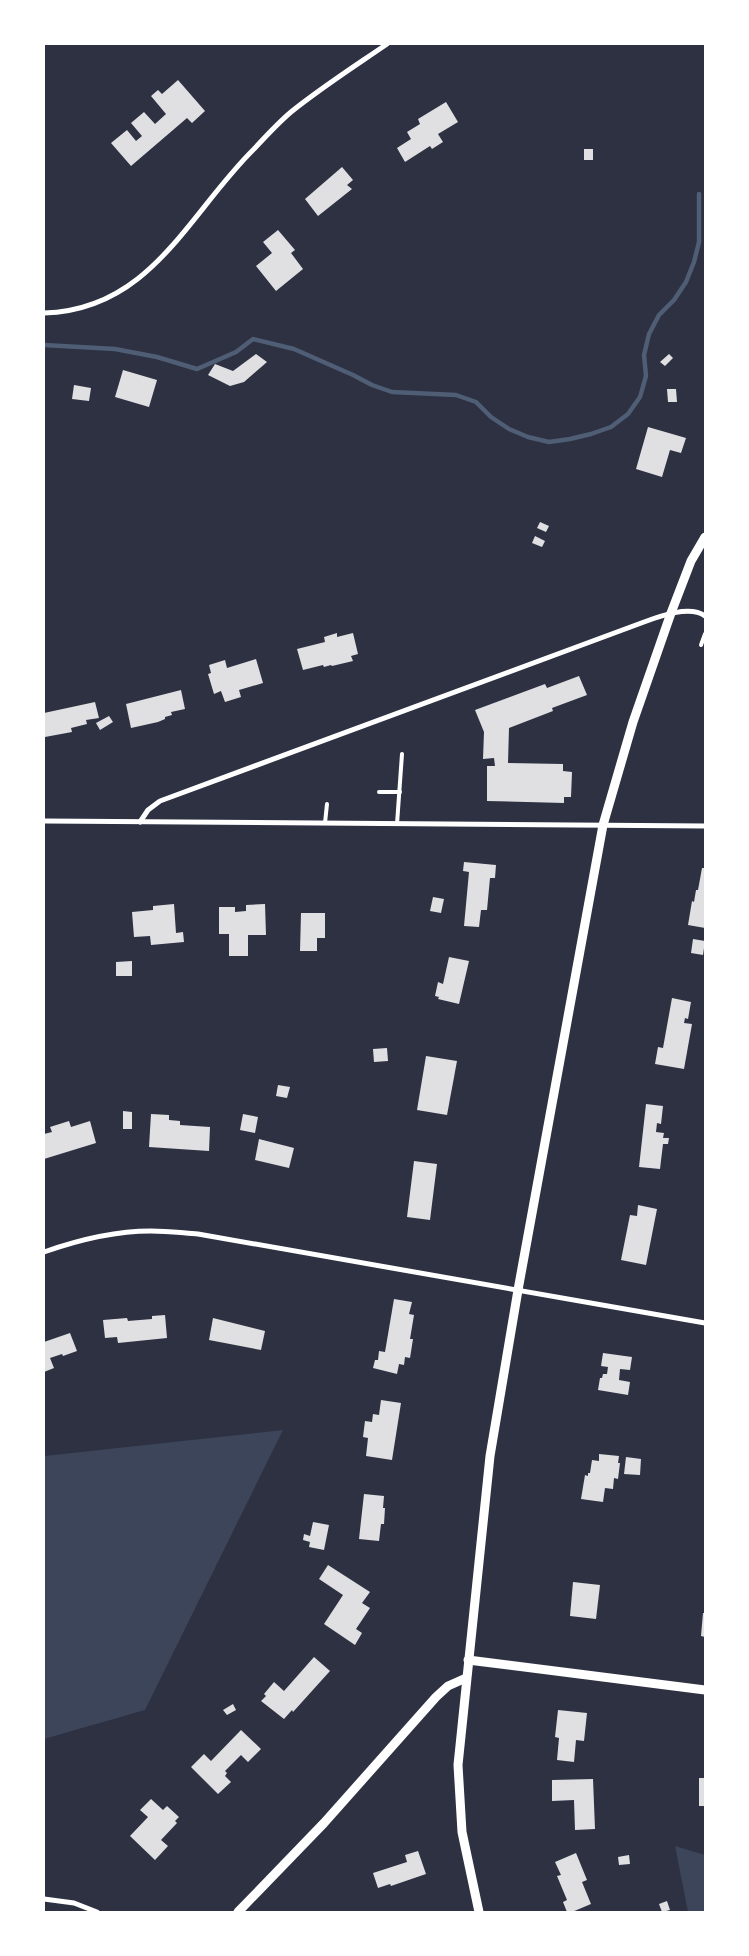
<svg xmlns="http://www.w3.org/2000/svg" width="749" height="1956" font-family="Ubuntu,sans-serif">
<style>
.green{fill:#3c4559}
.lines{fill:none;stroke-linecap:round;stroke-linejoin:round}
.stream{stroke:#4f5d75;stroke-width:4.5}
.building{fill:#e0e0e3}
.service{stroke:#fff;stroke-width:4}
.minor{stroke:#fff;stroke-width:5}
.tertiary{stroke:#fff;stroke-width:9}
</style>
<rect width="100%" height="100%" fill="#2d3142"/>
<g class="green">
<path d="M283,1430L145,1710L44,1739V1456Z"/>
<path d="M675,1846L705,1855V1912H688Z"/>
</g>
<g class="lines">
<path class="stream" d="M44,345L115,349L157,357L197,369L236,352L253,339L294,349L353,375L372,385L392,392L456,395L476,402L491,417L509,429L528,437L549,442L570,439L591,434L611,427L628,414L640,397L646,376L644,355L649,334L659,315L674,300L686,282L694,262L699,242V194"/>
</g>
<g class="building">
<path d="M178,80L205,111L192,123L187,118L131,166L111,143L127,130L136,141L142,136L131,123L144,112L155,124L166,114L151,96L158,90L162,94Z"/>
<path d="M446,102L458,122L438,134L443,142L432,149L430,146L405,162L397,148L411,139L407,132L420,124L418,119Z"/>
<rect x="584" y="149" width="9" height="11"/>
<path d="M342,167L353,180L347,185L352,189L318,216L305,199Z"/>
<path d="M278,230L295,250L291,253L303,269L276,291L256,266L272,253L263,242Z"/>
<path d="M256,354L267,362L244,382L230,386L208,375L215,364L233,371Z"/>
<path d="M669,354L673,358L665,366L660,362Z"/>
<path d="M123,370L157,380L149,407L115,397Z"/>
<path d="M74,385L91,388L89,401L72,399Z"/>
<path d="M667,389H676L677,402H668Z"/>
<path d="M648,427L686,438L681,453L670,450L662,477L636,469Z"/>
<path d="M540,522L549,526L546,532L537,528Z"/>
<path d="M535,536L545,541L542,547L532,543Z"/>
<path d="M337,633V637L353,633L358,654L351,656L353,661L332,666L331,665L324,667L323,665L303,670L297,649L325,642L324,637Z"/>
<path d="M256,659L263,683L239,690L241,697L225,702L221,691L214,694L208,674L211,673L209,665L225,660L227,668Z"/>
<path d="M579,676L587,695L552,708L553,711L509,728L508,763L563,764V771L572,772L571,797H564V803L487,801V766H495L494,758L483,759L484,732L475,710L545,684L547,688Z"/>
<path d="M181,690L185,709L171,712L172,715L165,717V719L158,722L131,728L126,704Z"/>
<path d="M95,702L99,718L86,720L87,724L71,728L72,732L45,737L44,713Z"/>
<path d="M109,716L113,722L100,730L96,723Z"/>
<path d="M464,862L496,865L495,878H490L487,910H481L479,927L464,926L469,872L463,871Z"/>
<path d="M702,868H705V928L688,925L692,901L694,902L696,890H698Z"/>
<path d="M433,897L444,899L441,913L430,911Z"/>
<path d="M174,904L176,933L183,932L184,942L151,945L150,936L134,937L132,912L153,910V906Z"/>
<path d="M265,904L266,935H248V956H229V934H219V907H235V912L246,911V905Z"/>
<path d="M301,913H325V938H317V951H300Z"/>
<path d="M693,939L705,941L703,955L691,953Z"/>
<path d="M449,957L469,961L459,1004L438,999L439,997L435,996L438,982L443,984Z"/>
<path d="M132,961V976H116V962Z"/>
<path d="M672,998L691,1002L688,1019L685,1018L684,1023L692,1024L684,1069L655,1064L658,1047L663,1048Z"/>
<path d="M387,1048L388,1061L374,1062L373,1049Z"/>
<path d="M426,1056L457,1061L447,1115L417,1110Z"/>
<path d="M278,1085L290,1087L287,1098L276,1096Z"/>
<path d="M646,1104L663,1106L661,1124L657,1123L656,1132L664,1133L663,1138H669L668,1144H663L660,1169L639,1167Z"/>
<path d="M123,1111L132,1112V1129H123Z"/>
<path d="M151,1114L169,1115V1120L180,1121V1125L210,1127L209,1151L149,1147Z"/>
<path d="M243,1114L258,1117L255,1133L240,1130Z"/>
<path d="M69,1121L71,1127L90,1121L96,1143L44,1159V1134L52,1132L50,1127Z"/>
<path d="M259,1139L294,1148L289,1168L255,1160Z"/>
<path d="M414,1161L437,1164L430,1220L407,1217Z"/>
<path d="M638,1205L657,1209L646,1265L621,1260L630,1215L637,1216Z"/>
<path d="M394,1299L412,1302L409,1314L414,1315L410,1339H413L410,1358L405,1357L404,1365L399,1364L397,1374L373,1368L375,1360H378L379,1351L385,1352Z"/>
<path d="M165,1315L167,1338L118,1343L117,1337L105,1338L103,1320L127,1318L128,1321L152,1319V1316Z"/>
<path d="M213,1318L265,1331L261,1350L209,1340Z"/>
<path d="M70,1333L77,1351L63,1356L62,1354L50,1358L54,1368L44,1372V1342Z"/>
<path d="M603,1353L632,1357L630,1370L620,1369L619,1380L630,1382L628,1395L598,1390L600,1378H602L603,1374H607L608,1367L601,1366Z"/>
<path d="M381,1400L401,1403L392,1460L366,1456L368,1438L363,1437L365,1421L372,1422L373,1414L379,1415Z"/>
<path d="M599,1454L619,1456L618,1463H620L618,1479L614,1478L613,1489L605,1488L603,1502L581,1499L585,1475L588,1476V1473H590L592,1460L599,1461Z"/>
<path d="M626,1457L641,1459L640,1475L624,1474Z"/>
<path d="M364,1494L384,1496L383,1508H385L384,1524H381L379,1541L359,1539Z"/>
<path d="M313,1522L329,1525L324,1550L309,1547L310,1542L303,1540L304,1534L310,1536Z"/>
<path d="M328,1565L370,1592L362,1603L370,1608L356,1629L362,1633L355,1645L324,1624L343,1595L319,1579Z"/>
<path d="M573,1582L600,1585L596,1619L570,1616Z"/>
<path d="M703,1613H705V1637L701,1636Z"/>
<path d="M314,1657L330,1671L293,1712L292,1710L284,1719L261,1701L266,1696L264,1694L274,1682L284,1691Z"/>
<path d="M233,1704L236,1710L227,1715L223,1710Z"/>
<path d="M558,1710L587,1713L584,1741L576,1740L574,1762L557,1760L559,1738L555,1737Z"/>
<path d="M241,1730L261,1749L248,1762L241,1755L225,1771L227,1773L225,1776L231,1782L218,1794L191,1767L204,1754L211,1761Z"/>
<rect x="699" y="1778" width="6" height="28"/>
<path d="M593,1779L595,1829L575,1830L574,1800L552,1801V1780Z"/>
<path d="M151,1799L163,1810L167,1806L179,1817L175,1821L177,1823L161,1840L168,1846L155,1860L130,1836L148,1817L140,1810Z"/>
<path d="M418,1851L426,1874L391,1886L390,1884L378,1888L373,1873L407,1862L405,1855Z"/>
<path d="M576,1853L587,1880L582,1882L591,1904L572,1912H567L563,1902L567,1900L557,1876L561,1875L555,1862Z"/>
<path d="M629,1855L630,1864L619,1865L618,1857Z"/>
<path d="M667,1901L670,1910L662,1912L659,1904Z"/>
</g>
<g class="lines">
<g class="service">
<path d="M701,645L705,634"/>
<path d="M379,792H400"/>
<path d="M325,823L327,804"/>
<path d="M397,824L402,754"/>
</g>
<g class="minor">
<path d="M44,313C151,310 188,214 254,149C266,136 278,123 291,112C322,87 355,66 387,44"/>
<path d="M44,821L705,826"/>
<path d="M140,822L148,810L160,801L644,622C660,616 690,605 705,616"/>
<path d="M44,1252C78,1240 114,1231 151,1231C167,1231 183,1233 198,1234L705,1323"/>
<path d="M44,1899L74,1903L97,1912"/>
</g>
<g class="tertiary">
<path d="M468,1660L705,1690"/>
<path d="M238,1912L324,1823L436,1697L448,1686L466,1678"/>
<path d="M479,1912L462,1832L458,1765L490,1456L518,1290L603,825L633,722L671,613L691,561L705,537"/>
</g>
</g>
<rect width="749" height="1956" fill="none" stroke="#ffffff" stroke-width="90"/>
</svg>
